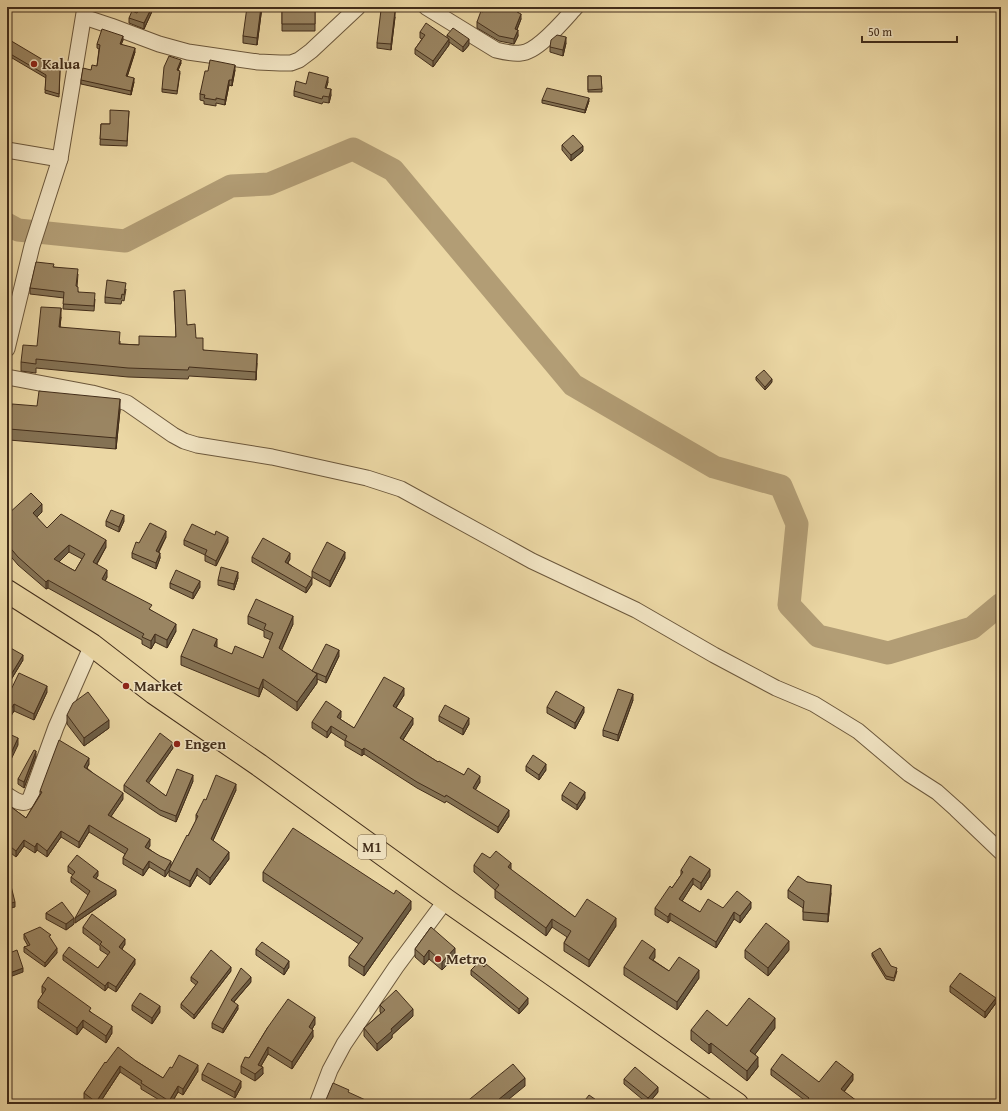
<svg xmlns="http://www.w3.org/2000/svg" width="1008" height="1111" font-family="'Gentium Book Plus',serif">
<style>
.lines{fill:none;stroke-linecap:round;stroke-linejoin:round}
.river{stroke:#b29d75;stroke-width:23}
.minor-casing{stroke:#6c583c;stroke-width:17}
.highway-casing{stroke:#422d1a;stroke-width:24}
.minor{stroke:#f2e5c4;stroke-width:15}
.highway{stroke:#ebd7a4;stroke-width:22}
.wall{fill:#847254;stroke:#422d1a;fill-rule:evenodd}
.shaded-wall{fill:#6c5d45;stroke:#422d1a}
.building{fill:#9a8562;stroke:#422d1a;fill-rule:evenodd}
.poi-dot{fill:#8f2418;stroke:#f2e5c4;stroke-width:1.5}
.labels{text-anchor:middle;stroke-width:3;stroke-linejoin:round;paint-order:stroke}
.shield{fill:#f2e5c4;stroke:#77644d;stroke-width:1}
.shield-label{font-size:14px;font-weight:bold;fill:#422d1a}
.poi-label{font-size:15px;font-weight:bold;fill:#422d1a;stroke:#f2e5c4;text-anchor:start}
</style>
<rect width="100%" height="100%" fill="#ebd7a4"/>
<filter id="stains"><feTurbulence type="fractalNoise" baseFrequency=".005" numOctaves="4"/><feColorMatrix values="0 0 0 0 .2 0 0 0 0 .09 0 0 0 0 .02 0 0 0 .5 -.17"/></filter>
<radialGradient id="worn" r=".72"><stop offset=".6" stop-color="#630" stop-opacity="0"/><stop offset="1" stop-color="#630" stop-opacity=".3"/></radialGradient>
<g class="lines">
<path class="river" d="M7,224L18,230L125,241L231,186L269,184L353,149L393,170L573,385L714,467L781,486L797,524L789,605L818,636L888,653L972,628L1001,604"/>
<g class="minor-casing">
<g id="minor">
<path d="M426,7L496,50C504,52 513,54 521,53C538,52 564,20 576,7"/>
<path d="M84,17L111,26L159,44L188,52L258,62L280,63H291L299,60L311,51L358,7"/>
<path d="M7,150L60,159"/>
<path d="M7,349L32,246L60,159L85,7"/>
<path d="M7,377L92,393L114,399L127,403L173,435L184,441L197,445L272,457L367,478L401,489L532,561L636,610L714,655L776,688L814,704L858,731L909,774L937,792L956,809L1001,852"/>
<path d="M7,795C14,799 23,807 30,799L56,727L92,645"/>
<path d="M317,1104L330,1070L344,1044L396,967L446,900"/>
</g>
</g>
<g class="highway-casing">
<path id="highway" d="M7,591L92,645L154,693L259,765L446,900L737,1104"/>
</g>
<use href="#minor" class="minor"/>
<use href="#highway" class="highway"/>
</g>
<g class="wall">
<path d="M154,7L144,29L129,23V18L137,13Z"/>
<path d="M262,7L257,45L243,43V36Z"/>
<path d="M315,7V31H282V11H301Z"/>
<path d="M483,12L518,13L521,19L517,30L518,36L514,44L499,41L477,28V22Z"/>
<path d="M395,17L391,50L377,48V43Z"/>
<path d="M420,32L447,38V35L469,45L463,52L449,42V45L433,67L415,54V49L422,39L420,38Z"/>
<path d="M123,40L121,44L135,52L127,77L134,82L131,95L81,84V80L91,70L97,66L99,49L97,48V44Z"/>
<path d="M7,41L60,70L59,97L45,93L46,78L7,55Z"/>
<path d="M566,43L563,56L550,52V47Z"/>
<path d="M181,63L178,70L180,73L177,94L162,92V89Z"/>
<path d="M235,70L232,86L229,85L225,105L216,103V106L204,104V101L200,100V94L208,71Z"/>
<path d="M588,76H601L602,92H588Z"/>
<path d="M328,82L326,88L331,95L329,103L323,102L322,104L294,96V91L306,84Z"/>
<path d="M542,100L589,101L585,113L542,103Z"/>
<path d="M129,111L127,146L100,145L101,124H110Z"/>
<path d="M562,145L583,151L571,161L562,150Z"/>
<path d="M54,267L78,274L77,287L78,292L95,299L94,311L63,309L64,298L30,294V288Z"/>
<path d="M126,289L124,301L122,300L121,304L105,303V297Z"/>
<path d="M174,291L187,325L196,338L203,350L257,363L256,380L189,376L188,379L128,377L36,368V373L21,371V362L37,346L61,317L60,327L120,341V344L139,345L176,337Z"/>
<path d="M756,377L772,382L765,390L756,380Z"/>
<path d="M37,406L120,410L116,449L9,440V429Z"/>
<path d="M42,512L36,517L47,528L106,547L97,564L107,577L105,581L152,611L176,631L167,648L155,642L151,649L142,644V640L48,588L46,589L18,565L7,552V515ZM69,552L82,559L75,571L59,562Z"/>
<path d="M106,521H124L119,532L106,526Z"/>
<path d="M166,537L159,552L160,558L156,569L132,558V553L139,543Z"/>
<path d="M184,540L228,542L216,566L205,561V555L184,545Z"/>
<path d="M252,557L290,559L288,563L312,584L306,593L252,562Z"/>
<path d="M345,558L330,587L312,577V571Z"/>
<path d="M238,578L234,590L218,585V580Z"/>
<path d="M170,583L200,587L193,599L170,588Z"/>
<path d="M248,616L293,624L281,650L312,671L339,656L326,683L317,679V683L297,711L263,687L259,697L181,665V656L232,654L263,658L271,640L264,637V631L248,624Z"/>
<path d="M7,646L23,660L9,683L7,682Z"/>
<path d="M47,692L34,720L14,711L7,722V698Z"/>
<path d="M404,695L396,708L413,724L403,740L438,762L464,775L480,782L475,790L509,816L498,833L446,801L445,803L417,788L364,754L362,756L345,746V741L331,732L327,738L312,728V722L341,717L340,719L354,728Z"/>
<path d="M633,700L618,741L603,736V730Z"/>
<path d="M547,707L584,712L575,729L547,713Z"/>
<path d="M67,715L109,728L84,746L67,724Z"/>
<path d="M439,716L469,724L463,735L439,721Z"/>
<path d="M173,748L148,783L166,796L193,781L176,822L160,815L124,791V785Z"/>
<path d="M36,756L24,788L18,784V779Z"/>
<path d="M89,764L87,768L123,799L111,816L150,846L148,848L171,866L188,836L196,821V815L206,800L236,790L213,840L229,859L210,885L197,875L190,887L169,876V871L165,877L149,867L143,876L123,864V858L125,854L89,832L79,848L61,837L47,857L37,850L35,853L24,846L16,857L7,850V804L26,818L40,794V791Z"/>
<path d="M526,766L546,770L539,780L526,771Z"/>
<path d="M562,795L585,798L577,810L562,800Z"/>
<path d="M490,858L511,870L575,917L616,926L589,967L564,951V943L567,937L552,927L546,936L495,898V890L474,872V865Z"/>
<path d="M68,866L98,876L96,878L116,895L75,923L88,895L71,882V877L73,875L68,872Z"/>
<path d="M681,870L710,876L701,890L693,884L682,901L700,912L723,908H751L740,923L734,919L716,948L670,920L668,923L655,915V908L672,888L681,875Z"/>
<path d="M263,872L411,909L364,976L349,966V957L359,944L263,881Z"/>
<path d="M807,882L831,893L828,922L803,920V908L788,898V890Z"/>
<path d="M46,913L74,924L66,930L46,919Z"/>
<path d="M83,927L125,944L122,949L135,964L116,992L108,987L105,991L63,960V955L98,968L108,955L100,950V946L83,933Z"/>
<path d="M431,927L455,957L442,970L429,959L424,965L415,957V949Z"/>
<path d="M24,934L51,939L57,953L45,967L24,952V947L28,946L24,939Z"/>
<path d="M256,949L289,967L284,975L256,955Z"/>
<path d="M745,950H789L768,976L745,958Z"/>
<path d="M872,953L897,971L894,981L886,979L872,956Z"/>
<path d="M655,957L653,960L669,971L699,978L677,1010L624,975V967Z"/>
<path d="M484,967L528,1004L519,1014L471,975V970Z"/>
<path d="M231,971L194,1019L181,1008V1004L196,985L191,981V977Z"/>
<path d="M251,982L234,1002L238,1009L223,1033L212,1028V1023Z"/>
<path d="M42,986L91,1012L112,1033L106,1043L83,1027L77,1035L38,1008V1001L43,994L42,993Z"/>
<path d="M950,986L996,1003L985,1018L950,992Z"/>
<path d="M132,1005L160,1012L152,1024L132,1010Z"/>
<path d="M380,1005L413,1016L392,1035V1038L377,1051L364,1036V1028L381,1013L380,1012Z"/>
<path d="M315,1024L312,1029L313,1037L292,1069L268,1054L261,1066L263,1074L255,1081L241,1073V1066L249,1058L268,1027Z"/>
<path d="M727,1026L775,1028L755,1054L758,1067L747,1081L711,1052L709,1054L691,1040V1030Z"/>
<path d="M136,1061L163,1078L172,1068L198,1071L183,1095L178,1092L171,1104H166L141,1089V1086L120,1072L99,1104H91L84,1099V1093L106,1063Z"/>
<path d="M771,1069L819,1082L853,1080L844,1092L861,1104H807V1102L771,1075Z"/>
<path d="M202,1074L241,1087L235,1098L202,1080Z"/>
<path d="M624,1079L658,1092L648,1104L624,1084Z"/>
</g>
<g class="shaded-wall">
<path d="M152,7H154L144,29V23Z"/>
<path d="M261,7H262L257,45V38Z"/>
<path d="M518,7H520L517,18V12Z"/>
<path d="M395,11V17L391,50V44Z"/>
<path d="M521,14V19L515,34V29Z"/>
<path d="M518,30V36L514,44V39Z"/>
<path d="M123,36V40L120,48V44Z"/>
<path d="M566,37V43L563,56V50Z"/>
<path d="M449,39V45L433,67V61Z"/>
<path d="M469,39V45L463,52V47Z"/>
<path d="M135,48V52L126,80V76Z"/>
<path d="M181,60V63L177,73V70Z"/>
<path d="M235,65V70L232,86V80Z"/>
<path d="M328,77V82L325,93V88Z"/>
<path d="M134,78V82L131,95V91Z"/>
<path d="M229,80V85L225,105V100Z"/>
<path d="M331,89V95L329,103V97Z"/>
<path d="M589,98V101L585,113V110Z"/>
<path d="M583,146V151L571,161V155Z"/>
<path d="M61,308V317L59,336V327Z"/>
<path d="M257,354V363L256,380V372Z"/>
<path d="M772,379V382L765,390V387Z"/>
<path d="M120,399V410L116,449V438Z"/>
<path d="M42,504V512L33,521V513Z"/>
<path d="M124,515V521L119,532V527Z"/>
<path d="M166,531V537L156,556V551Z"/>
<path d="M228,537V542L216,566V561Z"/>
<path d="M106,540V547L93,570V562Z"/>
<path d="M69,545V552L54,567V559Z"/>
<path d="M345,552V558L330,587V581Z"/>
<path d="M160,553V558L156,569V563Z"/>
<path d="M290,553V559L285,567V562Z"/>
<path d="M107,570V577L102,587V579Z"/>
<path d="M238,572V578L234,590V584Z"/>
<path d="M312,578V584L306,593V588Z"/>
<path d="M48,580V588L46,589V582Z"/>
<path d="M200,581V587L193,599V593Z"/>
<path d="M293,616V624L279,656V648Z"/>
<path d="M176,624V631L167,648V640Z"/>
<path d="M155,634V642L151,649V641Z"/>
<path d="M217,639V647L214,646Z"/>
<path d="M339,650V656L326,683V677Z"/>
<path d="M23,655V660L9,683V678Z"/>
<path d="M317,674V683L297,711V702Z"/>
<path d="M263,679V687L259,697V689Z"/>
<path d="M47,686V692L34,720V714Z"/>
<path d="M404,688V695L393,712V706Z"/>
<path d="M633,694V700L618,741V735Z"/>
<path d="M14,704V711L7,722V715Z"/>
<path d="M584,707V712L575,729V723Z"/>
<path d="M341,711V717L337,723V717Z"/>
<path d="M413,718V724L400,744V738Z"/>
<path d="M469,718V724L463,735V729Z"/>
<path d="M109,720V728L84,746V738Z"/>
<path d="M331,726V732L327,738V732Z"/>
<path d="M18,738V745L7,768V762Z"/>
<path d="M173,743V748L146,787V781Z"/>
<path d="M364,748V754L362,756V750Z"/>
<path d="M36,751V756L24,788V782Z"/>
<path d="M89,758V764L84,773V767Z"/>
<path d="M546,764V770L539,780V775Z"/>
<path d="M193,775V781L176,822V816Z"/>
<path d="M480,776V782L473,794V788Z"/>
<path d="M236,784V790L211,845V839Z"/>
<path d="M585,792V798L577,810V805Z"/>
<path d="M123,793V799L108,821V815Z"/>
<path d="M509,810V816L498,833V827Z"/>
<path d="M89,825V832L79,848V842Z"/>
<path d="M61,831V837L47,857V851Z"/>
<path d="M150,839V846L145,853V847Z"/>
<path d="M24,840V846L16,857V851Z"/>
<path d="M37,843V850L35,853V847Z"/>
<path d="M229,852V859L210,885V878Z"/>
<path d="M149,861V867L143,876V870Z"/>
<path d="M171,861V868L165,877V871Z"/>
<path d="M511,863V871L508,867Z"/>
<path d="M197,868V875L190,887V881Z"/>
<path d="M710,869V876L701,890V883Z"/>
<path d="M98,871V876L93,882V877Z"/>
<path d="M693,878V884L679,906V899Z"/>
<path d="M831,885V893L828,922V914Z"/>
<path d="M116,890V895L75,923V918Z"/>
<path d="M411,901V909L364,976V967Z"/>
<path d="M15,902V907L7,909V904Z"/>
<path d="M751,902V908L740,923V916Z"/>
<path d="M734,912V919L716,948V942Z"/>
<path d="M670,913V920L668,923V917Z"/>
<path d="M74,918V924L66,930V924Z"/>
<path d="M616,918V926L589,967V960Z"/>
<path d="M552,919V927L546,936V928Z"/>
<path d="M125,939V944L119,953V947Z"/>
<path d="M789,941V950L768,976V968Z"/>
<path d="M57,948V953L45,967V963Z"/>
<path d="M455,948V957L442,970V962Z"/>
<path d="M655,949V957L649,966V958Z"/>
<path d="M429,950V959L424,965V957Z"/>
<path d="M135,959V964L116,992V987Z"/>
<path d="M289,961V967L284,975V969Z"/>
<path d="M231,967V971L194,1019V1015Z"/>
<path d="M23,968V972L7,978V974Z"/>
<path d="M699,970V978L677,1010V1002Z"/>
<path d="M251,977V982L231,1005V1000Z"/>
<path d="M108,982V987L105,991V986Z"/>
<path d="M528,998V1004L519,1014V1009Z"/>
<path d="M996,998V1003L985,1018V1012Z"/>
<path d="M238,1005V1009L223,1033V1029Z"/>
<path d="M160,1006V1012L152,1024V1018Z"/>
<path d="M413,1009V1016L392,1035V1038L377,1051V1044L391,1029Z"/>
<path d="M315,1017V1024L309,1034V1027Z"/>
<path d="M775,1018V1028L750,1061V1051Z"/>
<path d="M83,1020V1027L77,1035V1028Z"/>
<path d="M112,1026V1033L106,1043V1036Z"/>
<path d="M313,1030V1037L292,1069V1062Z"/>
<path d="M711,1043V1052L709,1054V1045Z"/>
<path d="M268,1047V1054L258,1071V1065Z"/>
<path d="M758,1057V1067L747,1081V1071Z"/>
<path d="M198,1065V1071L183,1095V1089Z"/>
<path d="M120,1066V1072L99,1104H96V1102Z"/>
<path d="M263,1067V1074L255,1081V1074Z"/>
<path d="M853,1074V1080L841,1095V1089Z"/>
<path d="M525,1078V1086L503,1104H493Z"/>
<path d="M241,1081V1087L235,1098V1092Z"/>
<path d="M178,1086V1092L171,1104H169V1101Z"/>
<path d="M658,1087V1092L648,1104V1098Z"/>
</g>
<g class="building">
<path d="M140,7H152L144,23L129,18L132,11L137,13Z"/>
<path d="M247,7H261L257,38L243,36Z"/>
<path d="M301,7H315V24H282V11H301Z"/>
<path d="M485,7H518L517,12L521,14L515,29L518,30L514,39L499,36L477,22L481,11L483,12Z"/>
<path d="M381,10L395,11L391,44L377,43Z"/>
<path d="M426,23L449,39L433,61L415,49L425,35L420,32Z"/>
<path d="M453,28L469,39L463,47L447,35Z"/>
<path d="M102,29L123,36L120,44L135,48L126,76L134,78L131,91L81,80L83,68L91,70L92,65L97,66L100,45L97,44Z"/>
<path d="M557,35L566,37L563,50L550,47L551,40Z"/>
<path d="M8,39L60,70L59,94L45,90L46,75L7,52V41Z"/>
<path d="M169,56L181,60L177,70L180,71L177,91L162,89L164,67Z"/>
<path d="M210,60L235,65L232,80H229L225,100L216,98V100L204,98L205,95L200,94L205,71H208Z"/>
<path d="M309,72L328,77L325,88L331,89L329,97L323,96L322,99L294,91L296,81L306,84Z"/>
<path d="M588,76H601L602,89L588,90Z"/>
<path d="M547,88L589,98L585,110L542,100Z"/>
<path d="M110,110L129,111L127,141L100,139L101,124H110Z"/>
<path d="M573,135L583,146L571,155L562,145Z"/>
<path d="M36,262L54,264L53,267L78,269L76,286L78,287V292L95,293L94,306L63,304L64,292L30,288Z"/>
<path d="M107,280L126,283L124,295L122,294L121,299L105,297Z"/>
<path d="M185,290L187,325L195,324L196,338H203V350L257,354L256,372L189,367L188,370L128,368L36,359V364L21,362L23,345L37,346L41,307L61,308L59,327L120,332L119,344L139,345V336L176,337L174,291Z"/>
<path d="M764,370L772,379L765,387L756,377Z"/>
<path d="M39,391L120,399L116,438L9,429L12,404L37,406Z"/>
<path d="M31,493L42,504L33,513L47,528L61,514L106,540L93,562L107,570L102,579L152,605L149,609L176,624L167,640L155,634L151,641L142,637L144,634L48,580L46,582L18,557L7,544V543L9,541L7,539V515ZM69,545L85,554L75,571L54,559Z"/>
<path d="M111,510L124,515L119,527L106,521Z"/>
<path d="M150,523L166,531L156,551L160,553L156,563L132,553L136,542L139,543Z"/>
<path d="M192,524L215,535L216,531L228,537L216,561L205,555L207,550L184,540Z"/>
<path d="M263,538L290,553L285,562L312,578L306,588L252,557Z"/>
<path d="M327,542L345,552L330,581L312,571Z"/>
<path d="M221,567L238,572L234,584L218,580Z"/>
<path d="M176,570L200,581L193,593L170,583Z"/>
<path d="M256,599L293,616L279,648L317,674L297,702L263,679L259,689L181,656L193,629L217,639L214,646L232,654L235,646L263,658L273,633L264,629L266,624L248,616Z"/>
<path d="M326,644L339,650L326,677L312,671Z"/>
<path d="M7,646L23,655L9,678L7,676Z"/>
<path d="M19,673L47,686L34,714L14,704L7,715V698Z"/>
<path d="M384,677L404,688L393,706L413,718L400,738L438,762L439,761L464,775L468,768L480,776L473,788L509,810L498,827L446,795L445,797L417,782L364,748L362,750L345,740L347,736L331,726L327,732L312,722L326,701L341,711L337,717L354,728Z"/>
<path d="M618,689L633,694L618,735L603,730Z"/>
<path d="M556,691L584,707L575,723L547,707Z"/>
<path d="M88,692L109,720L84,738L67,715L73,703Z"/>
<path d="M445,705L469,718L463,729L439,716Z"/>
<path d="M7,733L18,738L7,762Z"/>
<path d="M160,733L173,743L146,781L166,796L177,769L193,775L176,816L160,810L124,785Z"/>
<path d="M59,740L89,758L84,767L123,793L108,815L150,839L145,847L160,856L171,861L165,871L149,861L143,870L123,858L128,849L89,825L79,842L61,831L47,851L37,843L35,847L24,840L16,851L7,844V804L26,818L42,792L40,791Z"/>
<path d="M34,750L36,751L24,782L18,779Z"/>
<path d="M533,755L546,764L539,775L526,766Z"/>
<path d="M216,775L236,784L211,839L229,852L210,878L197,868L190,881L169,870L187,835L188,836L198,816L196,815L204,799L206,800Z"/>
<path d="M570,782L585,792L577,805L562,795Z"/>
<path d="M293,828L394,894L396,890L411,901L364,967L349,957L363,938L263,872Z"/>
<path d="M496,851L511,863L508,867L575,917L587,899L616,918L589,960L564,943L571,931L552,919L546,928L495,890L499,885L474,865L482,853L490,858Z"/>
<path d="M77,855L98,871L93,877L116,890L75,918L90,891L71,877L75,872L68,866Z"/>
<path d="M690,856L710,869L701,883L693,878L679,899L700,912L708,899L723,908L737,891L751,902L740,916L734,912L716,942L670,913L668,917L655,908L670,886L672,888L683,872L681,870Z"/>
<path d="M798,876L807,882L831,885L828,914L803,912L804,901L788,890Z"/>
<path d="M7,885L9,887L11,886L15,902L7,904Z"/>
<path d="M62,902L74,918L66,924L46,913Z"/>
<path d="M92,914L125,939L119,947L135,959L116,987L108,982L105,986L63,955L69,947L98,968L110,952L100,944L102,942L83,927Z"/>
<path d="M766,923L789,941L768,968L745,950Z"/>
<path d="M40,927L51,935L49,936L57,948L45,963L24,947L30,945L24,934Z"/>
<path d="M431,927L455,948L442,962L429,950L424,957L415,949Z"/>
<path d="M642,940L655,949L649,958L669,971L679,957L699,970L677,1002L624,967Z"/>
<path d="M262,942L289,961L284,969L256,949Z"/>
<path d="M880,948L891,966L897,968L894,978L886,976L872,953Z"/>
<path d="M17,950L23,968L7,974V954Z"/>
<path d="M211,950L231,967L194,1015L181,1004L198,982L191,977Z"/>
<path d="M479,962L484,967L486,964L528,998L519,1009L471,970Z"/>
<path d="M241,968L251,977L231,1000L238,1005L223,1029L212,1023Z"/>
<path d="M960,973L996,998L985,1012L950,986Z"/>
<path d="M48,977L91,1008L89,1011L112,1026L106,1036L83,1020L77,1028L38,1001L46,989L42,986Z"/>
<path d="M396,990L413,1009L391,1029L392,1031L377,1044L364,1028L385,1010L380,1005Z"/>
<path d="M140,993L160,1006L152,1018L132,1005Z"/>
<path d="M749,998L775,1018L750,1051L758,1057L747,1071L711,1043L709,1045L691,1030L707,1010L727,1026Z"/>
<path d="M288,999L315,1017L309,1027L313,1030L292,1062L268,1047L258,1065L263,1067L255,1074L241,1066L245,1057L249,1058L268,1027Z"/>
<path d="M118,1047L136,1061L163,1078L170,1067L172,1068L179,1055L198,1065L183,1089L178,1086L169,1101L141,1083L142,1081L120,1066L96,1102L84,1093L105,1062L106,1063Z"/>
<path d="M782,1054L819,1082L836,1061L853,1074L841,1089L861,1104H811L807,1101L809,1098L771,1069Z"/>
<path d="M208,1063L241,1081L235,1092L202,1074Z"/>
<path d="M513,1064L525,1078L493,1104H466L465,1103Z"/>
<path d="M635,1067L658,1087L648,1098L624,1079Z"/>
<path d="M333,1083L349,1090L348,1092L372,1103L371,1104H330L325,1102Z"/>
<path d="M589,1095L602,1104H582Z"/>
</g>
<g class="poi-dot">
<circle cx="34" cy="64" r="4"/>
<circle cx="126" cy="686" r="4"/>
<circle cx="177" cy="744" r="4"/>
<circle cx="438" cy="959" r="4"/>
</g>
<g class="labels">
<rect class="shield" x="358" y="835" width="28" height="24" rx="3"/>
<g class="shield-label">
<text x="372" y="852">M1</text>
</g>
<g class="poi-label">
<text x="42" y="69">Kalua</text>
<text x="134" y="691">Market</text>
<text x="185" y="749">Engen</text>
<text x="446" y="964">Metro</text>
</g>
</g>
<rect width="1008" height="1111" fill="none" stroke="#ebd7a4" stroke-width="24"/>
<rect x="8" y="8" width="992" height="1095" fill="none" stroke="#422d1a" stroke-width="2"/>
<rect x="12" y="12" width="984" height="1087" fill="none" stroke="#422d1a"/>
<path d="M862 36v6h95v-6" fill="none" stroke="#422d1a" stroke-width="2"/>
<text x="868" y="36" font-size="12" fill="#422d1a" stroke="#f2e5c4" stroke-width="3" paint-order="stroke">50 m</text>
<rect width="100%" height="100%" filter="url(#stains)"/>
<rect width="100%" height="100%" fill="url(#worn)"/>
</svg>
